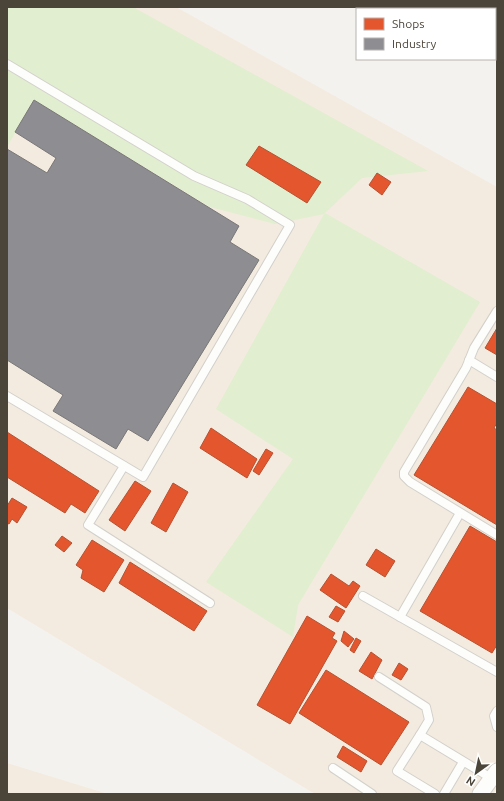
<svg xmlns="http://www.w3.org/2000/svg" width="504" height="801" font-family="Ubuntu,sans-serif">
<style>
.commercial{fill:#f3ebdf}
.green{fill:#e1eecf}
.shops{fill:#e4572e;stroke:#b65131}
.industry{fill:#8d8d92;stroke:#797777}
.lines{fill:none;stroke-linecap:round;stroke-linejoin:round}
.service-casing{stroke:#d2d0cb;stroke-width:10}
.minor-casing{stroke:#d2d0cb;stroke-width:17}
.service{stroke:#fdfdfc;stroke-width:8}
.minor{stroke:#fdfdfc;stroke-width:15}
</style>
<rect width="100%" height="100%" fill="#f4f2ee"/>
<g class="commercial">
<path d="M7,7H176L497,187V788L493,794H315L7,608Z"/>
<path d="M7,763L108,794H7Z"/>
</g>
<path class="green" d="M7,7H133L428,171L362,178L325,213L480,302L298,605L293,637L206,582L293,459L216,409L324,214L275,224L210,207L34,100L7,147Z"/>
<g class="shops">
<path d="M259,146L321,182L307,203L246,165Z"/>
<path d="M377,173L391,182L382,195L369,185Z"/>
<path d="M497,328V355L485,348Z"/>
<path d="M468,387L497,404V423L494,428L497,430V525L414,475Z"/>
<path d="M211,428L257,459L247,478L200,448Z"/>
<path d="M7,432L99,491L85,513L71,504L65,513L7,477Z"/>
<path d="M266,449L273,453L259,475L253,471Z"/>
<path d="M135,481L151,491L125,531L109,520Z"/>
<path d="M173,483L188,492L166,532L151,523Z"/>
<path d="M12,498L27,507L17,523L12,519L9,524L7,523V506Z"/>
<path d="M470,526L497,542V645L492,653L420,611Z"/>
<path d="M62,536L72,543L64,552L55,545Z"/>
<path d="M92,540L124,560L104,592L81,578L83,570L76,565Z"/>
<path d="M376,549L395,561L385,577L366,565Z"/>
<path d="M130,562L207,611L194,631L119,583Z"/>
<path d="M331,574L349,586L353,581L360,586L346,608L320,590Z"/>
<path d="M336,606L345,611L338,622L329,617Z"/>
<path d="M307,616L335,633L332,638L337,641L290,724L257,705Z"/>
<path d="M344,631L354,639L348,647L341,641Z"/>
<path d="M356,638L361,641L354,653L350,650Z"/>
<path d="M371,652L382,660L372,679L359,671Z"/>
<path d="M399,663L408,669L401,680L392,675Z"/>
<path d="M326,670L409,722L381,765L299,713Z"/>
<path d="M343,746L367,761L361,772L337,757Z"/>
</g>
<path class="industry" d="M34,100L239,226L230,242L259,260L148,441L128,429L116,449L53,411L63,395L7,360V149L47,173L56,158L15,132Z"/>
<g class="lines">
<g class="service-casing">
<g id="service">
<path d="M7,64L194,176L247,199L290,225L143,477L7,396"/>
<path d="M497,311L474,348L466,368L404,472V476L410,482L497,535"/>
<path d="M469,360L497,377"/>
<path d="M124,466L88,525L210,603"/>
<path d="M363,596L497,672"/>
<path d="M400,617L460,513"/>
<path d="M379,677L426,707L429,720L420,735"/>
<path d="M497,711L494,716L497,727"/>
<path d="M333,768L372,794"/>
<path d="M435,794L397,771L420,735L491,778"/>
<path d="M444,794L463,762"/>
</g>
</g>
<g class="minor-casing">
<path id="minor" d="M480,794L497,771"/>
</g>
<use href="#service" class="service"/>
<use href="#minor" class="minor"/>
</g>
<rect width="504" height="801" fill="none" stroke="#4b4439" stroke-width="16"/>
<rect x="356" y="8" width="140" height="52" fill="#ffffff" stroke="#b7b4b0"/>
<rect x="364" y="18" width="20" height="12" fill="#e4572e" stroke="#b7b4b0"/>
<text x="392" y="28" font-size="12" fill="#4b4439">Shops</text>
<rect x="364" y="38" width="20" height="12" fill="#8d8d92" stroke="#b7b4b0"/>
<text x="392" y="48" font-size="12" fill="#4b4439">Industry</text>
<g transform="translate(476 773) rotate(213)" stroke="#ffffff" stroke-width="3" paint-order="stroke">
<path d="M0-3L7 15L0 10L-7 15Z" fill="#4b4439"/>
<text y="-6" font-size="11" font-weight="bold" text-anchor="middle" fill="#4b4439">N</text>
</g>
</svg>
